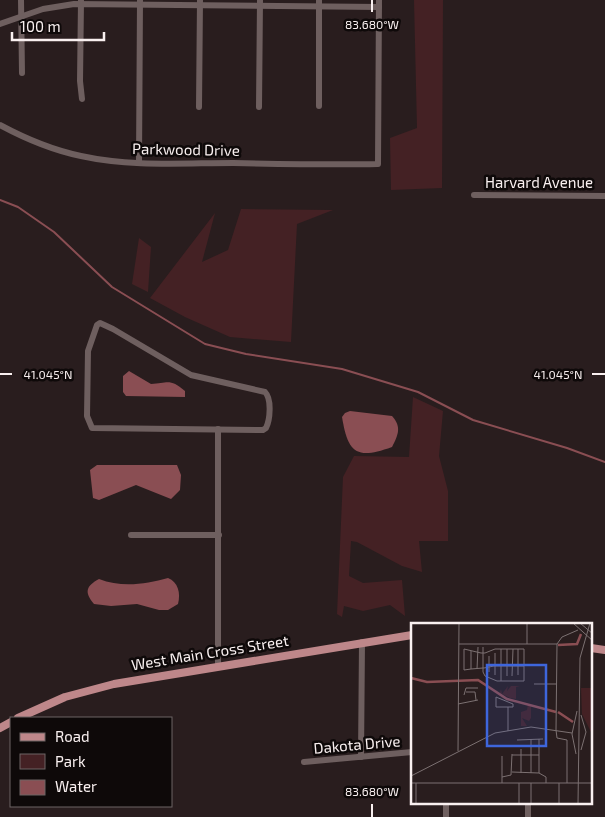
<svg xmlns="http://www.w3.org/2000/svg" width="605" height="817" font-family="'Exo 2',sans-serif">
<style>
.green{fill:#442124}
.water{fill:#8a4e53}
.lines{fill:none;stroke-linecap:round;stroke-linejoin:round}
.stream{stroke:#8a4e53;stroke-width:2}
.minor{stroke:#6e5f5f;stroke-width:6}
.major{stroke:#be878a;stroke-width:8}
.ticks{fill:none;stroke:#f9f0f0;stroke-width:2}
.labels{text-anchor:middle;stroke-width:5;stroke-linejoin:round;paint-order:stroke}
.street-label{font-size:15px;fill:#f9f0f0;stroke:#0e0909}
.inset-river{fill:none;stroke:#8a4e53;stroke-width:2.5}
.inset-road{fill:none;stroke:#7c7172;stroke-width:1}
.view{fill:#3e66dc;fill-opacity:0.15;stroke:#3e66dc;stroke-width:2.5}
.inset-edge{fill:none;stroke:#f9f0f0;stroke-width:2.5}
.ticks-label{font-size:12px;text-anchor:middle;fill:#f9f0f0;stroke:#0e0909;stroke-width:5;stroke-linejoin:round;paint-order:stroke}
</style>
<rect width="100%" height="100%" fill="#291d1e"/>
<g class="green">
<path d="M414,0H443L442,188L391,190L390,138L417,128Z"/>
<path d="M241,209L333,210L297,224L291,342L230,337L185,317L150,298L215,213L202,262L228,250Z"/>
<path d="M139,238L151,247L148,292L132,284Z"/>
<path d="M413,397L443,411L439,456L448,491V541H419L422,572L402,566L357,542L351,541L349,576L363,583L402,580L405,616L390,605L363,611L344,606L342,617L337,614L343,477L354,456L409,457Z"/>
</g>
<g class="water">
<path d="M129,371L151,384C168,383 170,378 185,391V397L126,396L123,392V376Z"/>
<path d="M350,411L392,416C402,427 398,435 392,447C356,460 348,453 342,417L345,413Z"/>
<path d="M97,465H177L181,475L180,490L171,499L136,485L99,500L93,498L90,470Z"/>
<path d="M168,578C178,582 181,593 178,604L168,610H159L137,604L111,606L94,604C84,592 86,586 99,579C122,588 146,584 168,578Z"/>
</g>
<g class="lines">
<path class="stream" d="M0,200L18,207L54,232L112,287L205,344L246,354L342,369L418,392L473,420L567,448L605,462"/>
<g class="minor">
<path d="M21,0L22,73"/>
<path d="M81,1L80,81L82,99"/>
<path d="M0,24L43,9L74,4L379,7"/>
<path d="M319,106V0"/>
<path d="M199,107L200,0"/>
<path d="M259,107L260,0"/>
<path d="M0,125C26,139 52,150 81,156C131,167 183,163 233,163C281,164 330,165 378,164L379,0"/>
<path d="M139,162L140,0"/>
<path d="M474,195L605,196"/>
<path d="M100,323L113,329L191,375L265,392C272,399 270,420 266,428L263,430L92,428L87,416L88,351L97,325Z"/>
<path d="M131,535H219"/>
<path d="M218,666V429"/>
<path d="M361,757L362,642"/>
<path d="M304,762L412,752"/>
<path d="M446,817V803"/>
<path d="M528,817V803"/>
</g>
<g class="major">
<path d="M591,648L605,650"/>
<path d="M18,718L65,697L114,684L412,635"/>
<path d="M0,728L11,722"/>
</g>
</g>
<path class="ticks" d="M372,0V12M0,374H12M592,374H605M372,804V817"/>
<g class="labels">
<g class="street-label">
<text transform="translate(186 150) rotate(1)" y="5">Parkwood Drive</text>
<text x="539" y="188">Harvard Avenue</text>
<text transform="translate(210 653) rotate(-9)" y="5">West Main Cross Street</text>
<text transform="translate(357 745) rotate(-5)" y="5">Dakota Drive</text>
</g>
</g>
<g transform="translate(411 623)">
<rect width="181" height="181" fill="#291d1e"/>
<path d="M97,63L96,68L100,63H109L105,64V76L99,75L89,70L90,66L91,71ZM170,65H181V111L171,91ZM117,81L120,83V95L118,98L111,95L116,103H110V89L116,87Z" fill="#442124"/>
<path class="inset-river" d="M147,22L166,21L170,11M0,55L16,59L67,57L96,76L145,89M147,89L162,99"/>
<path class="inset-road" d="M116,0V21M162,0L182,18M169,0L182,11M48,21H146M72,24V49L74,53L86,58H113V26H84L74,30H70L53,26V47L60,46L72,45H73L83,43H113M84,30V52M78,33V49M60,46V28M66,46L67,24M107,52V26M96,53V26M101,53L102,26M90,58V26M123,61H146M55,69H64L65,77M53,72L55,65H67M85,74L102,81V84H85ZM47,81L67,77M97,108V84M128,116V150L135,154V160M106,117L132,116M170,127L175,109L170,92M47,128L48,0M165,131L161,111L166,88M101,132H128M101,149L128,150M110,150V126M120,150V116M0,153L84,110L120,104L161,110M91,154L100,152L101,131M0,160H182M5,160V181M91,160V133M156,160V117L146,115L145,107L146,21L151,14L167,7M106,181H108V160M120,181V160M148,181V160M167,181L169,35L179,0"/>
<path class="view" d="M76,42H135V123H76Z"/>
<rect width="181" height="181" class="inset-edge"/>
</g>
<g class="ticks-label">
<text x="372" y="29">83.680°W</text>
<text x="48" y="379">41.045°N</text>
<text x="558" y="379">41.045°N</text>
<text x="372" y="796">83.680°W</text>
</g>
<rect x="10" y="717" width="162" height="90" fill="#0e0909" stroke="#6c6565"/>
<rect x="20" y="733" width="25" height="8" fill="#be878a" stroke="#6c6565"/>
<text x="55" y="742" font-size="15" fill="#f9f0f0">Road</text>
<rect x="20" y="754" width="25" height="15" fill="#442124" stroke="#6c6565"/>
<text x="55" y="767" font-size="15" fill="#f9f0f0">Park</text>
<rect x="20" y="780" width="25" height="15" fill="#8a4e53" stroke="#6c6565"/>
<text x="55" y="792" font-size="15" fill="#f9f0f0">Water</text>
<path d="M12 32v8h92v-8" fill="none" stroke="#f9f0f0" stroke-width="2.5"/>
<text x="20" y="32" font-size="15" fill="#f9f0f0" stroke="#0e0909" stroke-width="4" paint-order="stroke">100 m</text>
</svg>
